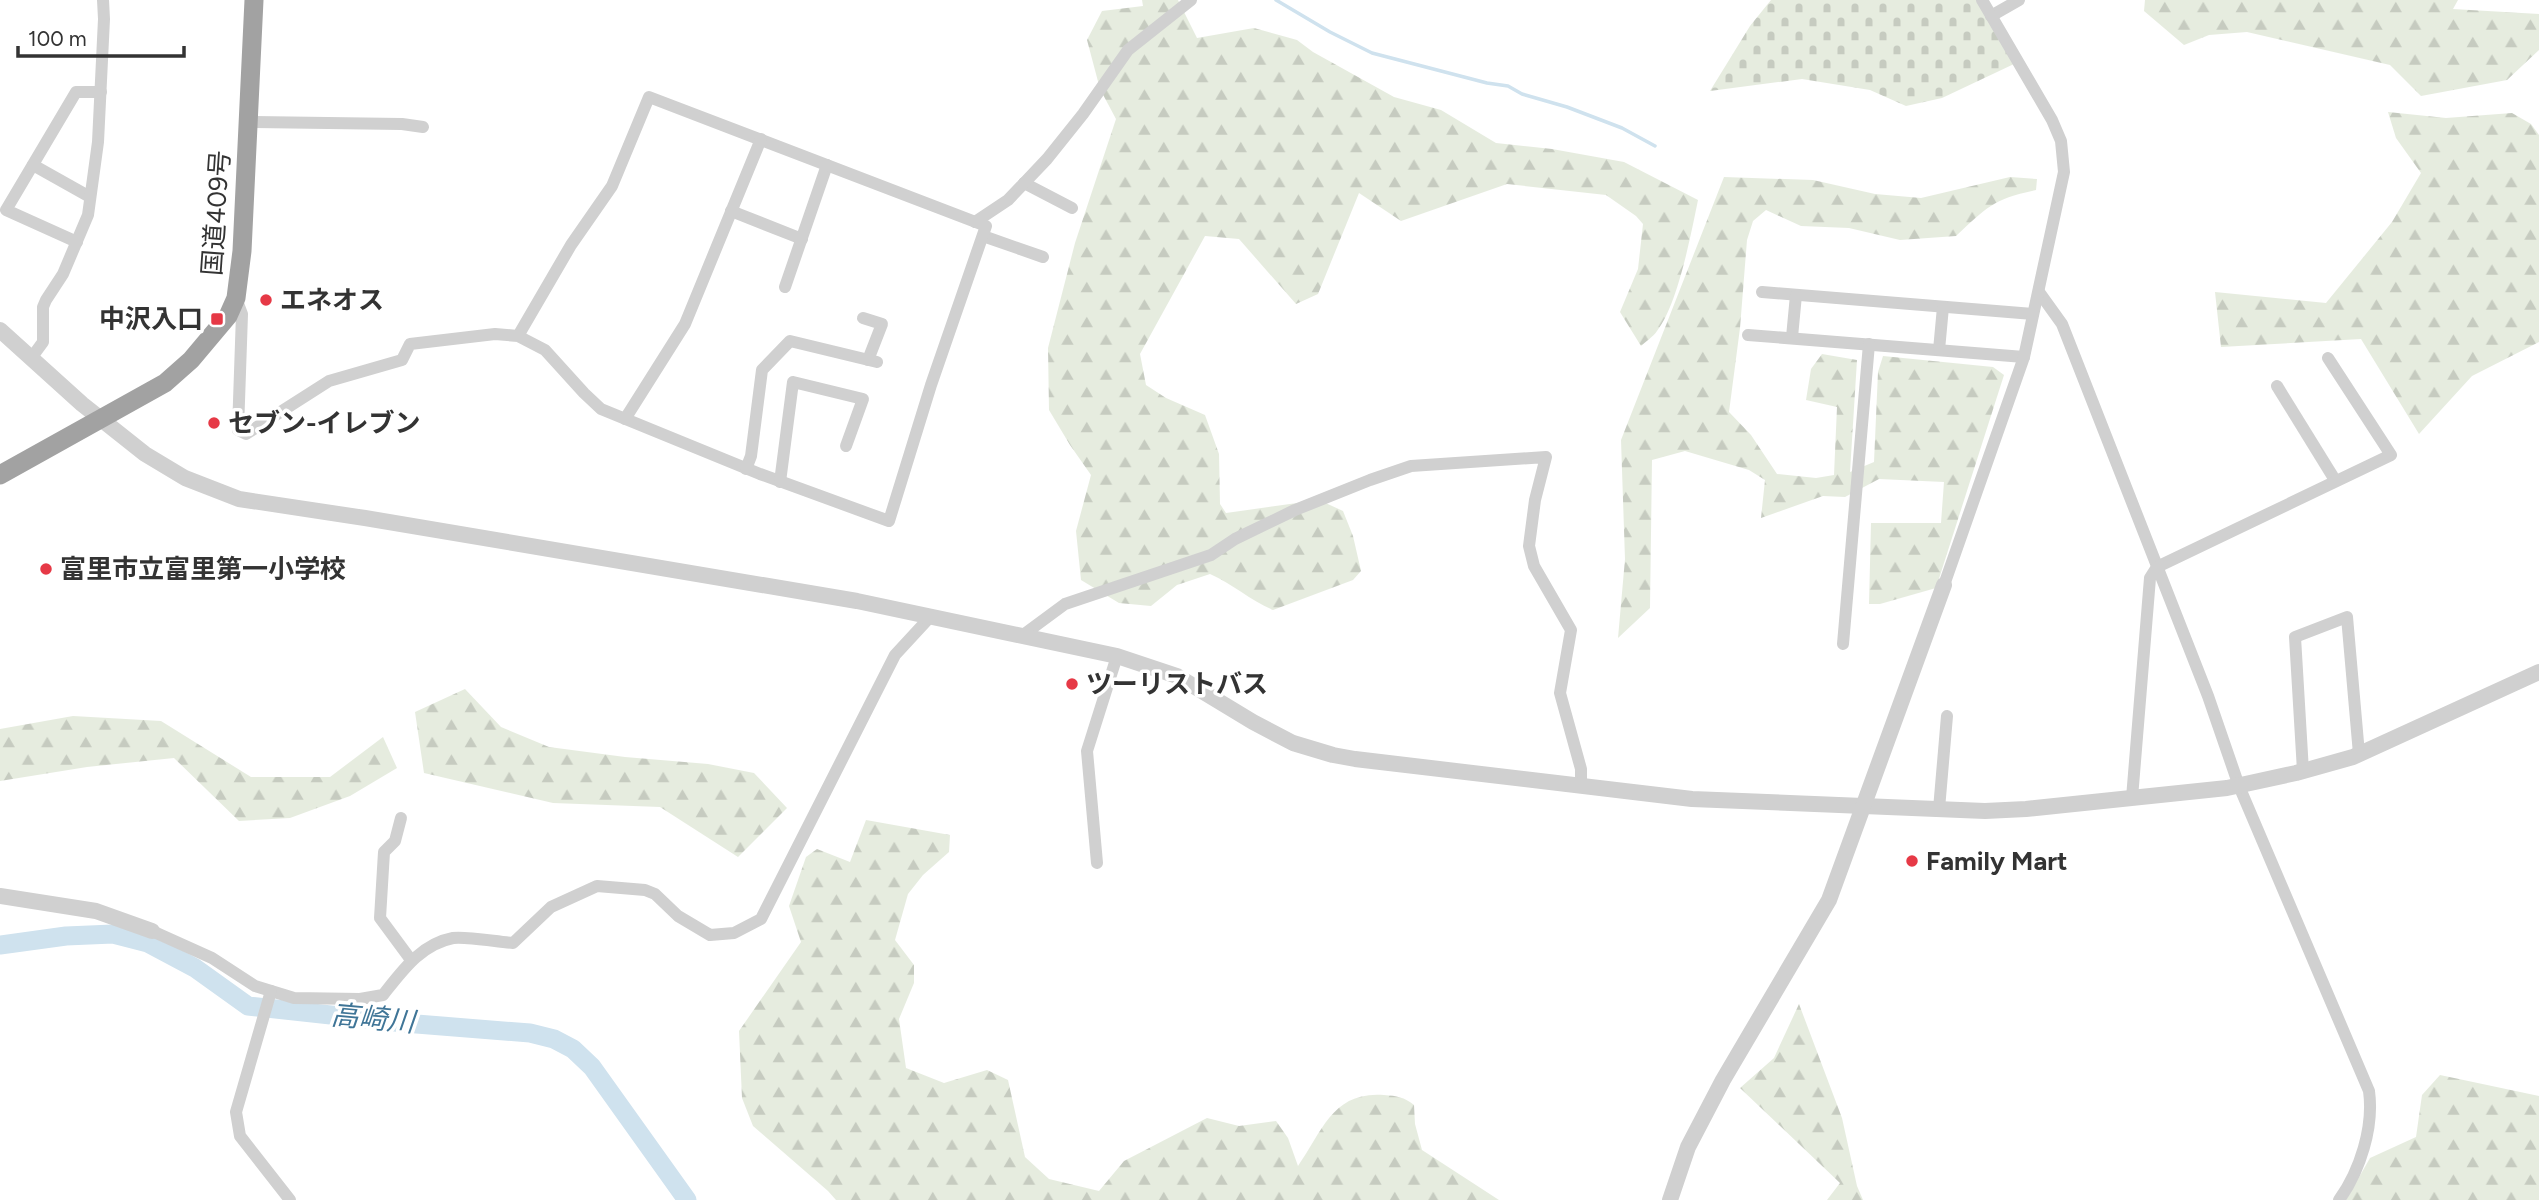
<svg xmlns="http://www.w3.org/2000/svg" width="2539" height="1200" font-family="Figtree,'Noto Sans JP',sans-serif">
<style>
.forest{fill:url(#forest-firs)}
.cemetery{fill:url(#cemetery-stones)}
.lines{fill:none;stroke-linecap:round;stroke-linejoin:round}
.stream{stroke:#cfe2ee;stroke-width:3.5}
.river{stroke:#cfe2ee;stroke-width:19}
.minor{stroke:#d0d0d0;stroke-width:12}
.tertiary{stroke:#d0d0d0;stroke-width:16}
.trunk{stroke:#a2a2a2;stroke-width:19}
.poi-dot{fill:#e63946;stroke:#fff;stroke-width:2.5}
.labels{text-anchor:middle;stroke-width:7;stroke-linejoin:round;paint-order:stroke}
.street-label{font-size:26px;fill:#333;stroke:#fff}
.poi-label{font-size:26px;font-weight:bold;fill:#333;stroke:#fff;text-anchor:start}
.water-label{font-size:28px;font-style:italic;fill:#3f7597;stroke:#fff}
</style>
<defs>
<pattern id="forest-firs" width="22" height="20" patternUnits="userSpaceOnUse" patternTransform="scale(1.75)"><rect width="22" height="20" fill="#e6ecdf"/><path d="M5 1l3.5 6h-7zM16 11l3.5 6h-7z" fill="#c6cbc0"/></pattern>
<pattern id="cemetery-stones" width="16" height="16" patternUnits="userSpaceOnUse" patternTransform="scale(1.75)"><rect width="16" height="16" fill="#e6ecdf"/><path d="M2 7V4a2 2 0 0 1 4 0v3zM10 15v-3a2 2 0 0 1 4 0v3z" fill="#c6cbc0"/></pattern>
</defs>
<rect width="100%" height="100%" fill="#fff"/>
<g class="forest">
<path d="M1142,0H1178L1197,38L1254,28L1297,40L1313,52L1394,97L1441,110L1496,143L1552,149L1624,162L1698,200C1691,234 1678,304 1657,331C1653,337 1646,341 1641,346L1620,312L1638,269L1643,224L1636,216L1606,195L1507,184L1401,221L1359,193L1318,294L1296,304L1239,239L1205,236L1140,354L1146,385L1166,398L1205,415L1219,454L1220,504L1226,513L1319,500L1343,511L1353,536L1361,571L1353,580L1273,610C1251,601 1233,584 1210,574L1177,585L1151,606L1119,603L1081,580L1076,531L1091,475L1070,445L1049,410L1048,348L1075,243L1116,119L1100,89L1087,40L1102,11L1143,6Z"/>
<path d="M2145,0H2458L2453,9L2539,14V50L2507,80L2421,96L2390,65L2247,32L2209,35L2184,45L2144,11Z"/>
<path d="M2388,112L2446,118L2512,113L2531,124L2539,135V342L2472,376L2419,434L2361,339L2221,347L2215,292L2326,303L2392,222L2421,173L2396,138Z"/>
<path d="M1724,177L1813,180L1875,194L1921,198L2010,177L2037,179L2036,190C1993,199 1987,207 1956,236L1900,240L1849,228L1801,226L1766,210L1753,221L1747,240L1740,328L1729,412L1751,435L1777,474L1816,478L1834,475L1837,407L1806,400L1811,369L1822,354L1857,360L1850,472L1874,462L1878,372L1883,356L1993,367L2004,375L1936,588L1880,604H1869L1871,523H1941L1944,482L1879,479L1845,497L1823,496L1761,518L1765,480L1749,470L1685,451L1652,460L1650,608L1618,638L1625,559L1621,440Z"/>
<path d="M465,689L501,727L549,747L625,757L708,764L754,773L787,808L738,857L660,807L553,803L424,773L415,712Z"/>
<path d="M73,716L161,721L251,777H330L383,737L397,768L350,796L290,818L239,821L174,758L87,767L0,781V729Z"/>
<path d="M866,820L950,835L949,852L923,875L908,894L895,940L914,965V983L899,1019L906,1068L944,1083L987,1070L1008,1080L1025,1157L1049,1179L1099,1191L1124,1161L1207,1118L1239,1126L1276,1121L1288,1138L1298,1166C1323,1130 1333,1091 1384,1095C1397,1096 1404,1097 1414,1105L1415,1124L1422,1150L1499,1200H836L828,1191L753,1126L742,1098L739,1031L801,942L789,906L806,857L817,849L850,862Z"/>
<path d="M1799,1004L1842,1118L1857,1186L1863,1200H1827L1840,1183L1740,1088L1774,1058Z"/>
<path d="M2440,1075L2539,1096V1200H2346L2370,1158L2416,1137L2422,1095Z"/>
</g>
<path class="cemetery" d="M1771,0H1978L2014,64L1942,98L1906,106L1870,90L1802,79L1710,91L1750,26Z"/>
<g class="lines">
<path class="stream" d="M1276,0L1330,32L1372,53L1487,83L1508,86L1522,94L1567,107L1622,128L1655,146"/>
<path class="river" d="M0,945L66,936L113,934L148,943L195,968L248,1006L404,1023L530,1033L554,1039L573,1049L592,1067L687,1200"/>
<g class="minor">
<path d="M1991,16L2019,0"/>
<path d="M249,122L402,124L423,127"/>
<path d="M33,165L90,197"/>
<path d="M1024,183L1072,208"/>
<path d="M731,211L802,239"/>
<path d="M975,222L1008,200L1047,159L1083,114L1128,50L1191,0"/>
<path d="M983,236L1043,257"/>
<path d="M77,242L6,210L76,92H101"/>
<path d="M785,287L827,165"/>
<path d="M1762,292L2033,314"/>
<path d="M2039,292L2062,324L2208,696L2239,786L2369,1091C2374,1127 2360,1171 2339,1200"/>
<path d="M236,298L242,314L238,430L246,434L329,381L402,360L410,344L495,334L518,336L545,350L584,393L601,409L760,474L889,521L931,385L986,226L649,97L612,186L571,245L518,336"/>
<path d="M863,318L882,324L868,360"/>
<path d="M1748,335L2024,357"/>
<path d="M1792,337L1796,295"/>
<path d="M1939,350L1943,307"/>
<path d="M32,357L43,342V307L46,300L63,274L88,215L98,142L104,19L103,0"/>
<path d="M2277,386L2335,480"/>
<path d="M625,419L685,324L761,139"/>
<path d="M746,469L751,456L762,370L790,341L877,362"/>
<path d="M780,482L793,382L863,399L846,446"/>
<path d="M1944,585L2024,357L2064,172L2061,141L2052,120L1982,0"/>
<path d="M1023,635L1065,604L1211,555L1235,539L1295,510L1370,480L1411,466L1546,457L1535,500L1529,546L1534,566L1571,630L1560,693L1581,769V785"/>
<path d="M1843,644L1869,344"/>
<path d="M2303,771L2295,637L2347,617L2359,754"/>
<path d="M2132,798L2150,578L2157,567L2391,455L2328,358"/>
<path d="M1939,809L1947,716"/>
<path d="M401,818L395,841L384,852L380,918L411,960"/>
<path d="M1097,863L1087,751L1117,656"/>
<path d="M152,931L212,958L255,986L294,998L360,999L383,995C402,971 421,944 453,938C465,936 498,942 513,943L551,907L597,886L645,890L655,894L678,916L710,935L734,933L761,919L895,655L931,616"/>
<path d="M271,991L236,1112L240,1136L290,1200"/>
</g>
<g class="tertiary">
<path d="M0,330L82,404L145,454L185,478L239,499L365,518L857,601L1117,656L1177,676L1253,722L1293,743L1333,755L1355,759L1692,799L1985,811L2026,809L2227,788L2296,773L2353,757L2539,672"/>
<path d="M0,896L96,911L152,931"/>
<path d="M1670,1200L1688,1147L1723,1080L1829,900L1944,585"/>
</g>
<path class="trunk" d="M0,475L165,383L191,360L228,316L236,298L242,251L254,0"/>
</g>
<g class="poi-dot">
<circle cx="266" cy="300" r="7"/>
<rect x="210" y="312" width="14" height="14" rx="3.5"/>
<circle cx="214" cy="423" r="7"/>
<circle cx="46" cy="569" r="7"/>
<circle cx="1072" cy="684" r="7"/>
<circle cx="1912" cy="861" r="7"/>
</g>
<g class="labels">
<g class="street-label">
<text transform="translate(216 213) rotate(-86)" y="9">国道409号</text>
</g>
<g class="poi-label">
<text x="280" y="309">エネオス</text>
<text x="203" y="328" text-anchor="end">中沢入口</text>
<text x="228" y="432">セブン-イレブン</text>
<text x="60" y="578">富里市立富里第一小学校</text>
<text x="1086" y="693">ツーリストバス</text>
<text x="1926" y="870">Family Mart</text>
</g>
<g class="water-label">
<text transform="translate(373 1018) rotate(5)" y="10">高崎川</text>
</g>
</g>
<path d="M18 46v10h166v-10" fill="none" stroke="#333333" stroke-width="3.5"/>
<text x="28" y="46" font-size="21" fill="#333333" stroke="#ffffff" stroke-width="5" paint-order="stroke">100 m</text>
</svg>
